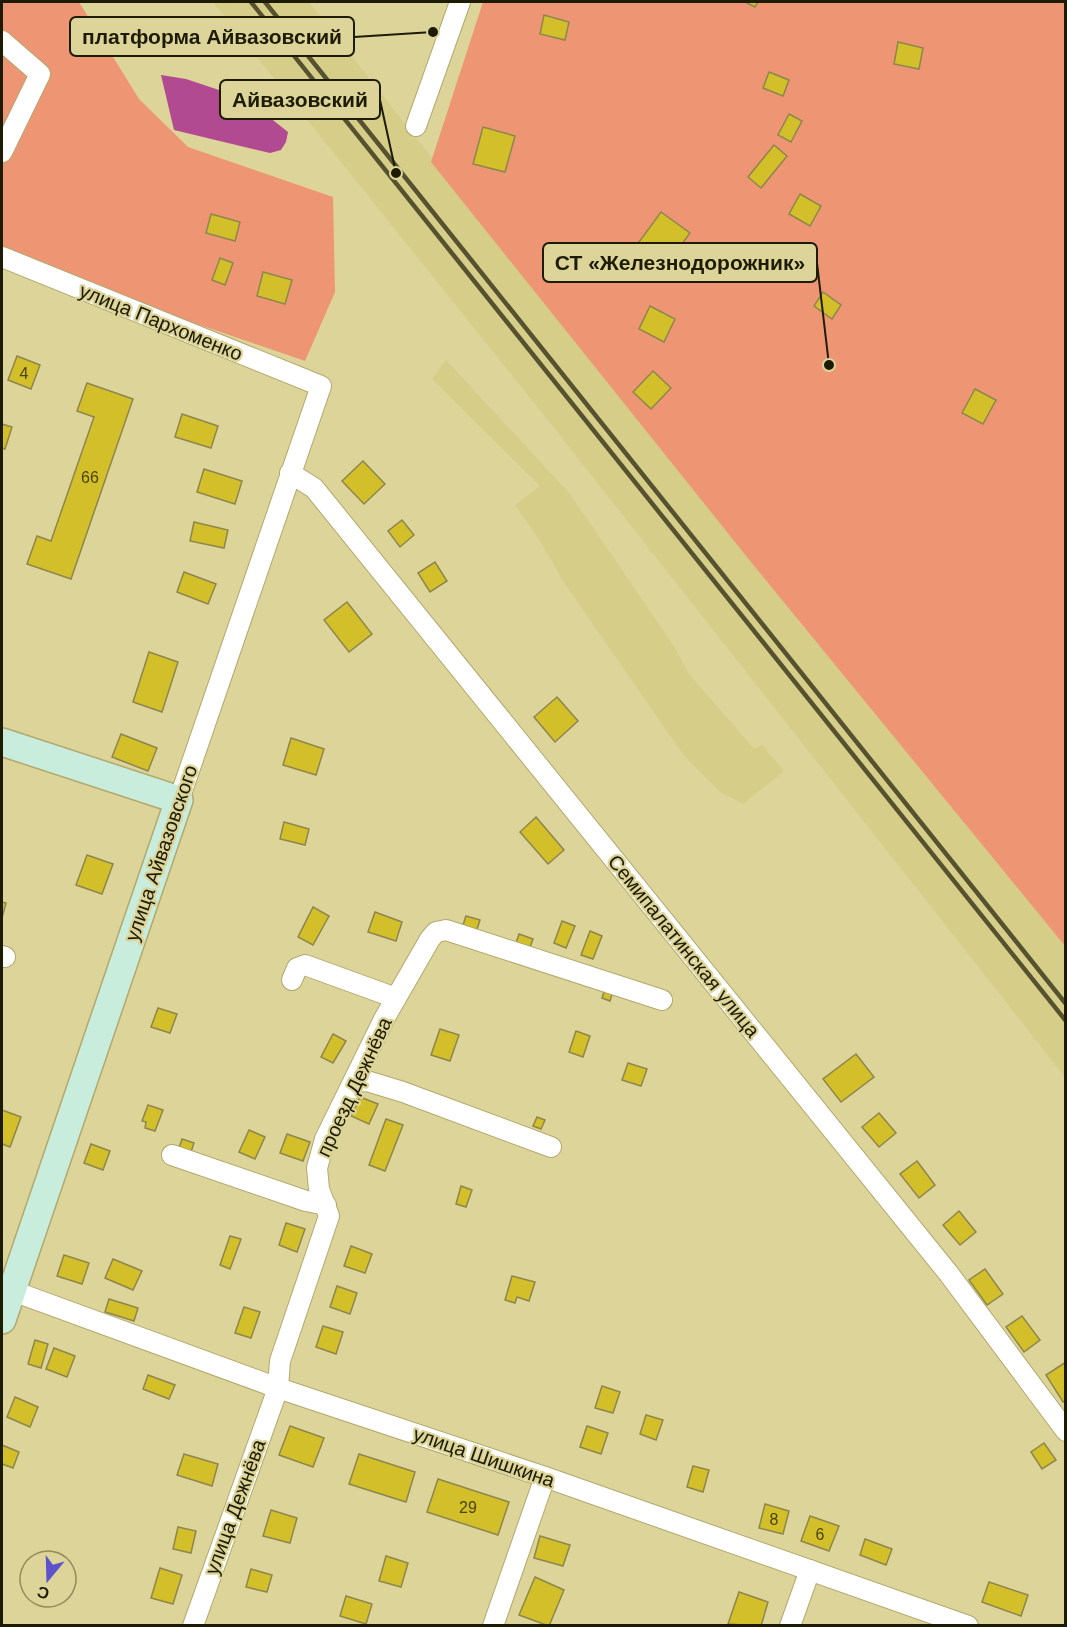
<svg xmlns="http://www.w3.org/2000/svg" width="1067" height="1627" font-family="Arial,sans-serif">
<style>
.built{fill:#d6cd89}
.green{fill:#ee9674}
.water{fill:#b14a91}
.building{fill:#d2bf29;stroke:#8e864d;stroke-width:1.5}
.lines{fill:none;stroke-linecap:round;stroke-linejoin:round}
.street-casing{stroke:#b1a96e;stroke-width:22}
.secondary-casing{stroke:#b1a96e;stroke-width:30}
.street{stroke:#fff;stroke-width:20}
.secondary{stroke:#c9eddd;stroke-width:27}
.rail{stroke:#56512f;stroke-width:4.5}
.labels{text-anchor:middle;stroke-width:4.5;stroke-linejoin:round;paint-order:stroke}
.number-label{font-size:16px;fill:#4b440d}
.street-label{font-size:20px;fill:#1e1b04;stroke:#dcd498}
.leader{fill:none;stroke:#1e1b04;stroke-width:2}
.callout-dot{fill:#1e1b04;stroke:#dcd498;stroke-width:2}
.callout{fill:#dcd498;stroke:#1e1b04;stroke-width:2}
.callout-label{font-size:21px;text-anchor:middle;font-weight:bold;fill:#1e1b04}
</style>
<rect width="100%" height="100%" fill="#dcd498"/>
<g class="built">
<path d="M213,2H309L495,238L1065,941V1077L559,434Z"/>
<path d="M446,360L570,494L673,645L689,674L754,749L762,745L784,771L743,804L719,791L685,757L563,581L539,539L515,505L540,486L432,379Z"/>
</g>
<g class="green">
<path d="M2,2H79L139,99L188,147L333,197L335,292L305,361L2,257Z"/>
<path d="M483,2H1065V946L755,567L431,162Z"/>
</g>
<path class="water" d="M161,75L186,79L240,97L247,107L264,113L288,132L286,142L281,150L270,153L174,130Z"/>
<g class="building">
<path d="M745,2H758L755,7Z"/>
<path d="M544,15L569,22L565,40L540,34Z"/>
<path d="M898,42L923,48L919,69L894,64Z"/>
<path d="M769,72L789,80L783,96L763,88Z"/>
<path d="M789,114L802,121L791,142L778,135Z"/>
<path d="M483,127L515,136L505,172L473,164Z"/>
<path d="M774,145L787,156L761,188L748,177Z"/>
<path d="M800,194L821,206L810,226L789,214Z"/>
<path d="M661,212L690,233L668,263L639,242Z"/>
<path d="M211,214L240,222L235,241L206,233Z"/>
<path d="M220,258L233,263L225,285L212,280Z"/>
<path d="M263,272L292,280L285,304L257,296Z"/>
<path d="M823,292L841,305L832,319L814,306Z"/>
<path d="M650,306L675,319L664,342L639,329Z"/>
<path d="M17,356L40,365L31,389L8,380Z"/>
<path d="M653,371L671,388L651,409L633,392Z"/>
<path d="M87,383L133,399L71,579L27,564L37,536L51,541L94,417L77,411Z"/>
<path d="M975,389L996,400L983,424L962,413Z"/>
<path d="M182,414L218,426L211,448L175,437Z"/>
<path d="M2,424L12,427L5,449L2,448Z"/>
<path d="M363,461L385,484L364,504L342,481Z"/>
<path d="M204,469L242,481L235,504L197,492Z"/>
<path d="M402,520L414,535L400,547L388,531Z"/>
<path d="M194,522L228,530L224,548L190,541Z"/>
<path d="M435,562L447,581L430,592L418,573Z"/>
<path d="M184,572L216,584L208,604L177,592Z"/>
<path d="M347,602L372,634L349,652L324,620Z"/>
<path d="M149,652L178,662L162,712L133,702Z"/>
<path d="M557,697L578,721L555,742L534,717Z"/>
<path d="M121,734L157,748L148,771L112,757Z"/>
<path d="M291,738L324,749L316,775L283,765Z"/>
<path d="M536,817L564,850L548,864L520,832Z"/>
<path d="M284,822L309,829L305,845L280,839Z"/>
<path d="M87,855L113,864L102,894L76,885Z"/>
<path d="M2,902L6,903L2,918Z"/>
<path d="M313,907L329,916L313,945L298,937Z"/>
<path d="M375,912L402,922L396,941L368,932Z"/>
<path d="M466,916L480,920L476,932L462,928Z"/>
<path d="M562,921L575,926L566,948L554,943Z"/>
<path d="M590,931L602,936L593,959L581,955Z"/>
<path d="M519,934L533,939L529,950L515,946Z"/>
<path d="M605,988L613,991L610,1001L602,998Z"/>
<path d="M158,1008L177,1014L170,1033L151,1027Z"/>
<path d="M440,1029L459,1035L450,1061L431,1055Z"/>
<path d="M576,1031L590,1036L583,1057L569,1052Z"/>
<path d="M333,1034L346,1041L333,1063L321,1057Z"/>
<path d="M856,1054L874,1077L841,1102L823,1079Z"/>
<path d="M628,1063L647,1069L641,1086L622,1080Z"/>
<path d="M360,1097L378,1104L369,1124L351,1116Z"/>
<path d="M148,1105L163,1110L155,1131L145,1128L146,1122L142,1121Z"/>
<path d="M2,1110L21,1117L10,1147L2,1144Z"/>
<path d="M879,1113L896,1133L879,1147L862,1127Z"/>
<path d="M537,1117L545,1120L541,1129L533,1126Z"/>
<path d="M386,1119L403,1125L385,1171L369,1165Z"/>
<path d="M249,1130L265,1137L255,1159L239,1152Z"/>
<path d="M287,1134L310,1142L303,1161L280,1153Z"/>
<path d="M182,1139L194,1143L191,1152L179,1148Z"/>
<path d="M91,1144L110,1151L103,1170L84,1163Z"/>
<path d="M917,1161L935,1185L919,1198L900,1174Z"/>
<path d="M461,1186L472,1190L466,1207L456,1204Z"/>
<path d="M959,1211L976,1232L960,1245L943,1225Z"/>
<path d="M286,1223L305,1229L297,1252L279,1245Z"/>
<path d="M230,1236L241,1239L230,1269L220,1265Z"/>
<path d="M351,1246L372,1254L365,1273L344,1266Z"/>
<path d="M64,1255L89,1263L82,1284L57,1276Z"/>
<path d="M113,1259L142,1271L133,1290L105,1278Z"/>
<path d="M985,1269L1003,1294L987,1305L969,1280Z"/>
<path d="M512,1276L535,1282L529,1301L517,1297L515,1303L505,1300Z"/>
<path d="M337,1286L357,1293L350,1314L330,1307Z"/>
<path d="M109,1299L138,1308L134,1321L105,1312Z"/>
<path d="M244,1307L260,1312L251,1338L235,1333Z"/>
<path d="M1022,1316L1040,1340L1024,1352L1006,1327Z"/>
<path d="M323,1326L343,1332L336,1354L316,1347Z"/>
<path d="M35,1340L48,1344L41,1368L28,1364Z"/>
<path d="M54,1348L75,1356L67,1377L46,1369Z"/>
<path d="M1066,1362V1400L1063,1402L1046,1375Z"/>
<path d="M148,1375L175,1385L169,1399L143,1389Z"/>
<path d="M602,1386L620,1392L613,1413L595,1408Z"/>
<path d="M15,1397L38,1407L30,1427L7,1417Z"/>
<path d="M646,1415L663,1420L656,1440L640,1434Z"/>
<path d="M290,1426L324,1438L313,1467L279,1455Z"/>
<path d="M587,1426L608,1433L601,1454L580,1447Z"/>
<path d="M1044,1443L1056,1460L1042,1469L1031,1452Z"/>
<path d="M2,1445L19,1452L13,1468L2,1464Z"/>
<path d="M184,1454L218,1464L212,1486L177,1475Z"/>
<path d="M359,1454L415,1472L406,1502L349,1484Z"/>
<path d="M693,1466L709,1470L703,1492L687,1487Z"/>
<path d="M438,1479L509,1502L498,1535L427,1512Z"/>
<path d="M765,1504L789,1511L783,1534L759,1528Z"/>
<path d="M271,1510L297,1518L290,1543L263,1536Z"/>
<path d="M810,1516L839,1526L829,1551L801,1541Z"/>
<path d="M178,1527L196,1531L191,1553L173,1549Z"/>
<path d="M540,1536L570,1545L563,1566L534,1558Z"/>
<path d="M865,1539L892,1549L886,1565L860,1555Z"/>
<path d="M386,1556L408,1563L401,1587L379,1581Z"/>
<path d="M160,1568L182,1575L173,1604L151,1598Z"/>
<path d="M251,1569L272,1575L267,1592L246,1587Z"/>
<path d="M535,1577L564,1590L549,1626L519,1615Z"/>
<path d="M989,1582L1028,1595L1021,1616L982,1602Z"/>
<path d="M739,1592L768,1602L761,1626L728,1624Z"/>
<path d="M346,1596L372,1604L366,1624L340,1616Z"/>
</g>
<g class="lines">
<g class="street-casing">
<g id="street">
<path d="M2,41L40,74L2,152"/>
<path d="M416,126L460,2"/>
<path d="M2,257L321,386L179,800"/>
<path d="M290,473L314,488L949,1274L1066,1431"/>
<path d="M2,956L5,957"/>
<path d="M292,980L297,968L305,965L396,998"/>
<path d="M354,1082L367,1081L403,1092L551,1147"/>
<path d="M172,1155L306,1201L326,1205"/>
<path d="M2,1287L278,1388L545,1477L968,1626"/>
<path d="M193,1626L278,1388L280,1361L329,1216L319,1189L317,1168L325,1139L384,1019L430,939L436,932L446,930L662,1000"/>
<path d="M493,1626L545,1477"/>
<path d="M790,1626L810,1570"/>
</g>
</g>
<g class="secondary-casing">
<path id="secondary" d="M2,742L179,800L2,1320"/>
</g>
<use href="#street" class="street"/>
<use href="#secondary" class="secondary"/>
<g class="rail">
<path d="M251,2L1066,1021"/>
<path d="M265,2L1066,1004"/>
</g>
</g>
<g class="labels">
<g class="number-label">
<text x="24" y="379">4</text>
<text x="90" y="483">66</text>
<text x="468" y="1513">29</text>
<text x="774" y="1525">8</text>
<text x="820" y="1540">6</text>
</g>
<g class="street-label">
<text transform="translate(161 322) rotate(22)" y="7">улица Пархоменко</text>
<text transform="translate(161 853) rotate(-71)" y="7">улица Айвазовского</text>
<text transform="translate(684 946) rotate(51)" y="7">Семипалатинская улица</text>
<text transform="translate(354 1087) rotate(-65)" y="7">проезд Дежнёва</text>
<text transform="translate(484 1457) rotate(19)" y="7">улица Шишкина</text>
<text transform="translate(235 1507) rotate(-70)" y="7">улица Дежнёва</text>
</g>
</g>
<path class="leader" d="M433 32L354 37M396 173L380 100M829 365L817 263"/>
<g class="callout-dot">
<circle cx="433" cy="32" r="6"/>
<circle cx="396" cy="173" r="6"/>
<circle cx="829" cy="365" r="6"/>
</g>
<g class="callout">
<rect x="70" y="17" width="284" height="39" rx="6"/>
<rect x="220" y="80" width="160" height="39" rx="6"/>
<rect x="543" y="243" width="274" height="39" rx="6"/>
</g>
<g class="callout-label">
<text x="212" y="44">платформа Айвазовский</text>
<text x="300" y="107">Айвазовский</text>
<text x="680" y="270">СТ «Железнодорожник»</text>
</g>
<rect width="1067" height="1627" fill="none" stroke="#1e1b04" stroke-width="6"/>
<g transform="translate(48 1579) rotate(199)"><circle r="28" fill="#dcd498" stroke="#908a5d" stroke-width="1.5"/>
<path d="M0-4.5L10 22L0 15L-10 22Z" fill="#5c52cb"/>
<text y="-9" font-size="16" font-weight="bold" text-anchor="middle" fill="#1e1b04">С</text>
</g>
</svg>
